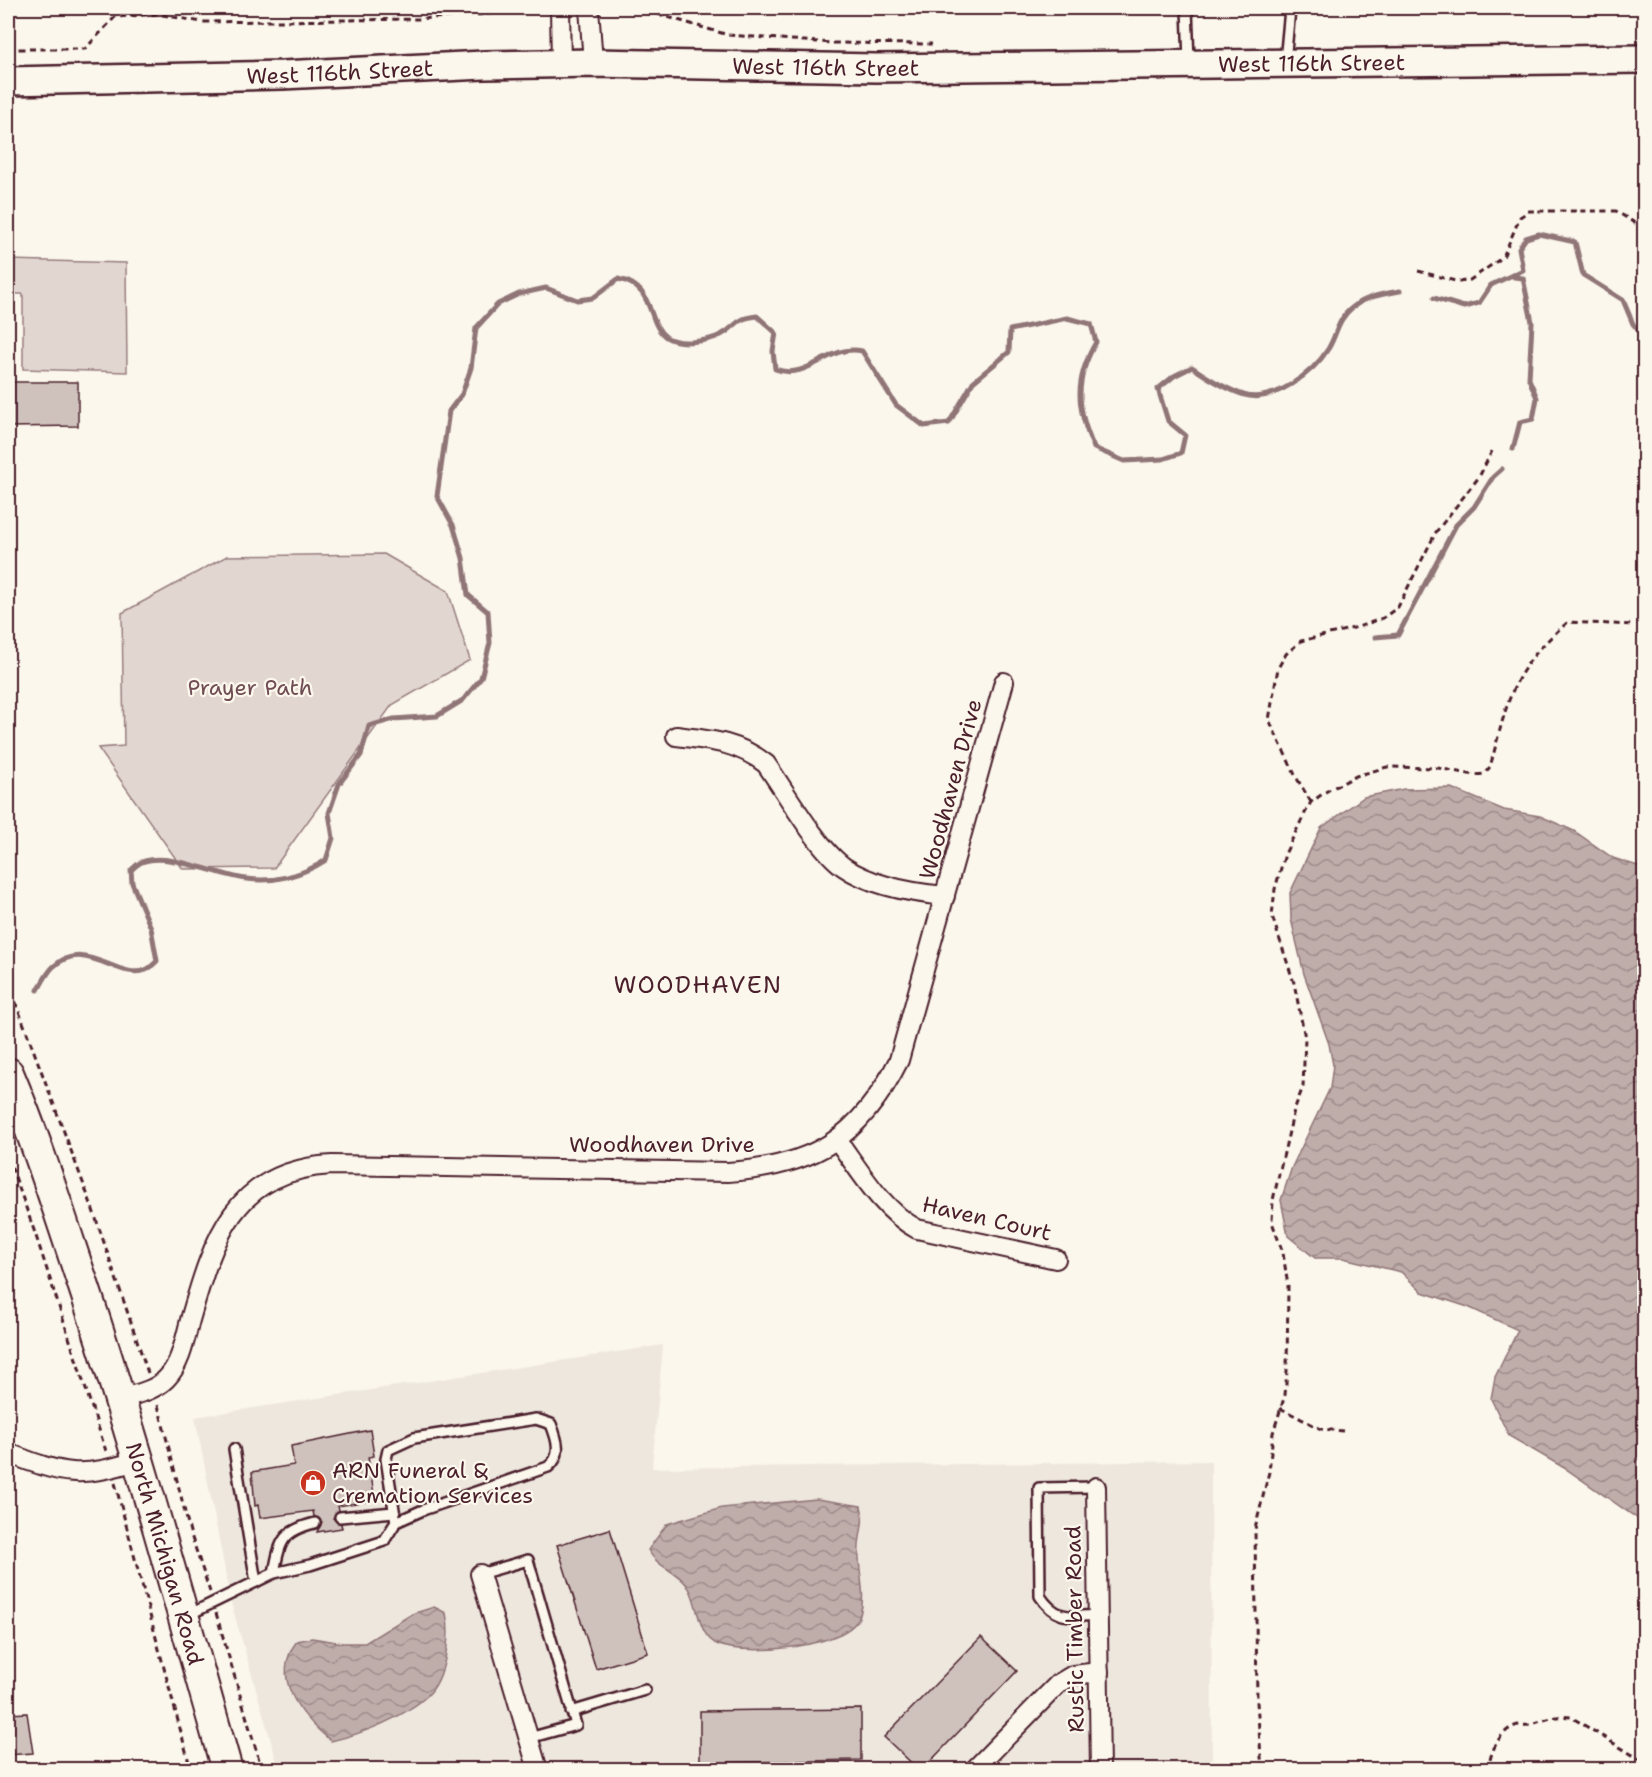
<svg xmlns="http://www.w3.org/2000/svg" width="1652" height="1777" font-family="'Shantell Sans',sans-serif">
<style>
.built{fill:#eee7de}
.green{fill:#e2d7d0;stroke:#967b7e;stroke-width:1.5}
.water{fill:url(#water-waves);stroke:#907477;stroke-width:1.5}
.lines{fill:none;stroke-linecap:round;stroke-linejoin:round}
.stream{stroke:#907477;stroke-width:5}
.building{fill:#cfc2bc;stroke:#4a1f2b;stroke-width:1.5}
.service-casing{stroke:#4a1f2b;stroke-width:14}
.minor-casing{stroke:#4a1f2b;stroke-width:22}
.secondary-casing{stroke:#4a1f2b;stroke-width:32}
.primary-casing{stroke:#4a1f2b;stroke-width:34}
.path{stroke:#4a1f2b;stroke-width:3;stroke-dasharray:6 4.5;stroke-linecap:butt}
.service{stroke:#fbf7ec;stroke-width:9}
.minor{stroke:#fbf7ec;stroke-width:18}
.secondary{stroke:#fbf7ec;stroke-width:27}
.primary{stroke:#fbf7ec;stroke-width:30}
.labels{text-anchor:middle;stroke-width:4.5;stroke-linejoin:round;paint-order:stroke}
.street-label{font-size:22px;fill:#4a1f2b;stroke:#fbf7ec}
.park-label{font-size:22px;fill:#704d54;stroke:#fbf7ec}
.poi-label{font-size:22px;fill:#4a1f2b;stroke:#fbf7ec;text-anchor:start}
.neighbourhood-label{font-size:24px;letter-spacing:1.5px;fill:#4a1f2b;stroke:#fbf7ec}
</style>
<defs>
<pattern id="water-waves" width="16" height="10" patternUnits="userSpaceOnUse" patternTransform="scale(1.5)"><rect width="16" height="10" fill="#bfadaa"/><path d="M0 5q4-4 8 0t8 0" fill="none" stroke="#9d8c8b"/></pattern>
</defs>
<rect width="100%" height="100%" fill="#fbf7ec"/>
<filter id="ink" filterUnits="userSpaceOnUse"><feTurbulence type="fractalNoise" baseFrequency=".0167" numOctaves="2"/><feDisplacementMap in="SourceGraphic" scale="12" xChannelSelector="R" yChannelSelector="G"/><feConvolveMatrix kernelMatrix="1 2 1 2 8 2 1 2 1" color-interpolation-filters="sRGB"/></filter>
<g filter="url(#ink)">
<path class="built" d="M663,1345L652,1468L1211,1461L1212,1769H279L232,1606L195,1417Z"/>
<g class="green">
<path d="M8,260L126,263L127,372L23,369V294H8Z"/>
<path d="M384,554L448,591L470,660L392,705L274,868L183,869L98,748L124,746L122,613L227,556Z"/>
</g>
<g class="water">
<path d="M1451,788L1504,810L1540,816L1574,831L1613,858L1644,868V1523L1566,1469L1509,1436L1491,1399L1495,1377L1518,1330L1468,1307L1422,1292L1401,1272L1343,1258H1315L1288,1236L1281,1200L1292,1167L1330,1088L1333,1065L1329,1044L1304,974L1291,919L1290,893L1321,828L1364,797L1404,789Z"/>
<path d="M817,1499L861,1506C865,1521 860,1531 859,1546C857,1569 867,1593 860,1615C850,1648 747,1656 719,1645C698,1637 699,1608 690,1590C680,1571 658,1569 648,1550L667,1524L722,1508Z"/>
<path d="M434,1607L446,1613C451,1636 446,1678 427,1696C403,1718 362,1734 331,1741C301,1716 269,1678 297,1641L312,1638L343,1643H365L412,1614Z"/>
</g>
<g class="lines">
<g class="stream">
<path d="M1434,298L1464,307L1479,303L1491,285L1523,270L1519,248L1526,238L1539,234L1575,242L1583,275L1623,300L1633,324L1644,337"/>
<path d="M1513,449L1520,422L1533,419L1537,398L1529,379L1532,322L1523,278L1514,277"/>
<path d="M1375,637L1398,635L1456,525L1474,507L1493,477L1502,469"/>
<path d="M38,990C42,983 47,973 53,967C85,937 118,981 146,970C150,968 154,964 157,961L151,928L132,883L131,870C134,868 138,863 142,862C167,851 219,876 247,879C275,883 303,875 326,860L333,838L329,813L339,784L361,755L369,726L394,719L437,716L463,700L481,678L490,643L488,612L468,595L463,558L453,525L437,496L449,411L462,394L471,368L476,328L498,304L519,294L546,288L577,300L593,298L618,279C656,286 646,323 666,337C679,346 708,341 721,335C738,326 733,319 757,316L776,333L773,351L775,369C809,382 829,343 862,351L896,405L924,426L949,423L973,382L1009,352L1010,330L1067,318L1091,324L1096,342C1074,380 1076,408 1094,448L1124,461L1163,459L1181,453L1185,435L1168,421L1158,389L1174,376L1192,367C1208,378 1226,389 1244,395C1273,404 1314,372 1328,349C1337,335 1337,319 1353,307C1367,296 1383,294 1400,291"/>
</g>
</g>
<g class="building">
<path d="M8,382H78V426L8,427Z"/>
<path d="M370,1430L374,1456L368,1457L375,1500L338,1506L339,1510L333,1518L341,1524L342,1528L317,1532L322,1522L314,1516L313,1511L260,1518L258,1505L255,1506L252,1472L294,1465L291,1446Z"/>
<path d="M610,1529L648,1653L596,1669L557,1545Z"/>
<path d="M981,1637L1017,1671L922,1770H919L884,1737Z"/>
<path d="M861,1709V1760L700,1763V1711Z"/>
<path d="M27,1713L33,1753L8,1755V1714Z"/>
</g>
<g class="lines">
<g class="service-casing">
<g id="service">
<path d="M1187,8L1189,62"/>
<path d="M1285,62L1290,9"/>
<path d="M234,1449L256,1582"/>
<path d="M1096,1487L1039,1488L1040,1596C1057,1622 1072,1616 1099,1615"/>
<path d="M340,1517L394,1512"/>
<path d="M274,1573C280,1541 282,1531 315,1523"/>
<path d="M480,1574L528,1560L576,1725L529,1738"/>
<path d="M188,1615L274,1573L310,1565L384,1541L396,1522L386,1459L388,1450L414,1438L536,1419L551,1424C557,1439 563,1456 548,1467L423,1510L396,1522"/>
<path d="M571,1712L645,1690"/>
</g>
</g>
<g class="minor-casing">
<g id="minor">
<path d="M560,8L561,64"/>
<path d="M589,8L593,63"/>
<path d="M676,736C710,740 738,742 766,764C786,792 817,848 844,867C872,886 913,893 945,896"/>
<path d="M838,1141C860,1171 883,1211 917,1229L1056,1259"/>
<path d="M120,1399C136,1394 154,1391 166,1379C181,1364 185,1339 190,1320C213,1239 234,1170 332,1165L728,1172C814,1166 860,1138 899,1060L1004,682"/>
<path d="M8,1453C65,1475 79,1479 139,1460"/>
<path d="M1096,1487L1100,1770"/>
<path d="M480,1574L538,1770"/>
<path d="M974,1770L1058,1684L1073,1675L1099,1672"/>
</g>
</g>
<g class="secondary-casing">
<g id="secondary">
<path id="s1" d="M8,81L282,75L484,65L593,63L876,68L1644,59"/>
</g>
</g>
<g class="primary-casing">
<g id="primary">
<path id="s2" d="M8,1073C36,1139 58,1209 81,1278C135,1440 180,1605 227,1770"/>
</g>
</g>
<g class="path">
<path d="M606,9H641L728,35L831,43L932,44"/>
<path d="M8,49H85L115,17L157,14L202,22L418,19L543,10"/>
<path d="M1418,271L1459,282L1470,280L1503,257L1520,217L1529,211H1616L1644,229"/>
<path d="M1311,802L1296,777L1269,720L1278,668L1286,654L1301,641L1358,627L1383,618L1398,607L1436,532L1479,477L1492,451"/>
<path d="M8,982L91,1204L148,1373"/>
<path d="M8,1157L35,1233L106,1451"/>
<path d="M158,1405L190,1532L210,1592"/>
<path d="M1280,1408L1321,1429L1343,1431"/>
<path d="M115,1483L191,1770"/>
<path d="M216,1613L262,1770"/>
<path d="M1262,1770L1257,1702L1255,1529L1269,1472L1273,1433L1285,1395L1287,1371L1288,1286L1283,1253L1272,1222L1273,1200L1294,1110L1303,1087L1305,1038L1294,983L1272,916L1275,889L1285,854L1303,817L1311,802L1327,791L1356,776L1387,767L1438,768L1474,775L1484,774L1490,767C1509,698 1510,671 1568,622L1633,625"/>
<path d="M1488,1770C1490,1754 1498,1732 1515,1726C1519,1724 1525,1726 1529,1725C1545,1720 1555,1715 1571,1717L1644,1762"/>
</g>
<use href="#service" class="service"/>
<use href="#minor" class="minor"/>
<use href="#secondary" class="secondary"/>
<use href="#primary" class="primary"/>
</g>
</g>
<defs>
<g id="shop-disc" transform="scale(1.35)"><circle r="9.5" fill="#c8321e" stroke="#fbf7ec"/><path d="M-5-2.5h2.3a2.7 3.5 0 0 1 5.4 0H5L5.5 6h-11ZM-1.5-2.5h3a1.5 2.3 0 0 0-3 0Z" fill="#fff"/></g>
</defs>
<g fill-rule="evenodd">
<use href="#shop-disc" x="313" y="1483"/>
</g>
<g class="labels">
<g class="street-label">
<text dy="8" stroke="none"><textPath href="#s1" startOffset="1304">West 116th Street</textPath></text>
<text dy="8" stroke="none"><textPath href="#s1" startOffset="818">West 116th Street</textPath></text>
<text dy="8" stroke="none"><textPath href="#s1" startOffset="332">West 116th Street</textPath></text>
<text transform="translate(950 789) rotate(-75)" y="8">Woodhaven Drive</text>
<text x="662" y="1152">Woodhaven Drive</text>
<text transform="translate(987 1218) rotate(13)" y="8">Haven Court</text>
<text dy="8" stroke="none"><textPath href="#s2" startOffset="506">North Michigan Road</textPath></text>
<text transform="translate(1074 1629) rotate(-91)" y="8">Rustic Timber Road</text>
</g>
<g class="park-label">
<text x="250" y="695">Prayer Path</text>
</g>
<g class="poi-label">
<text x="332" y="1478">ARN Funeral &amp;<tspan x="332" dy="25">Cremation Services</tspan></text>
</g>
<g class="neighbourhood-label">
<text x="698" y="993">WOODHAVEN</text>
</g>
</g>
<rect width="1652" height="1777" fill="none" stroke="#fbf7ec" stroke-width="30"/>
<rect x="15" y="15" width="1622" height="1747" fill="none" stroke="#4a1f2b" stroke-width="2" filter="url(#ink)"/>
</svg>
